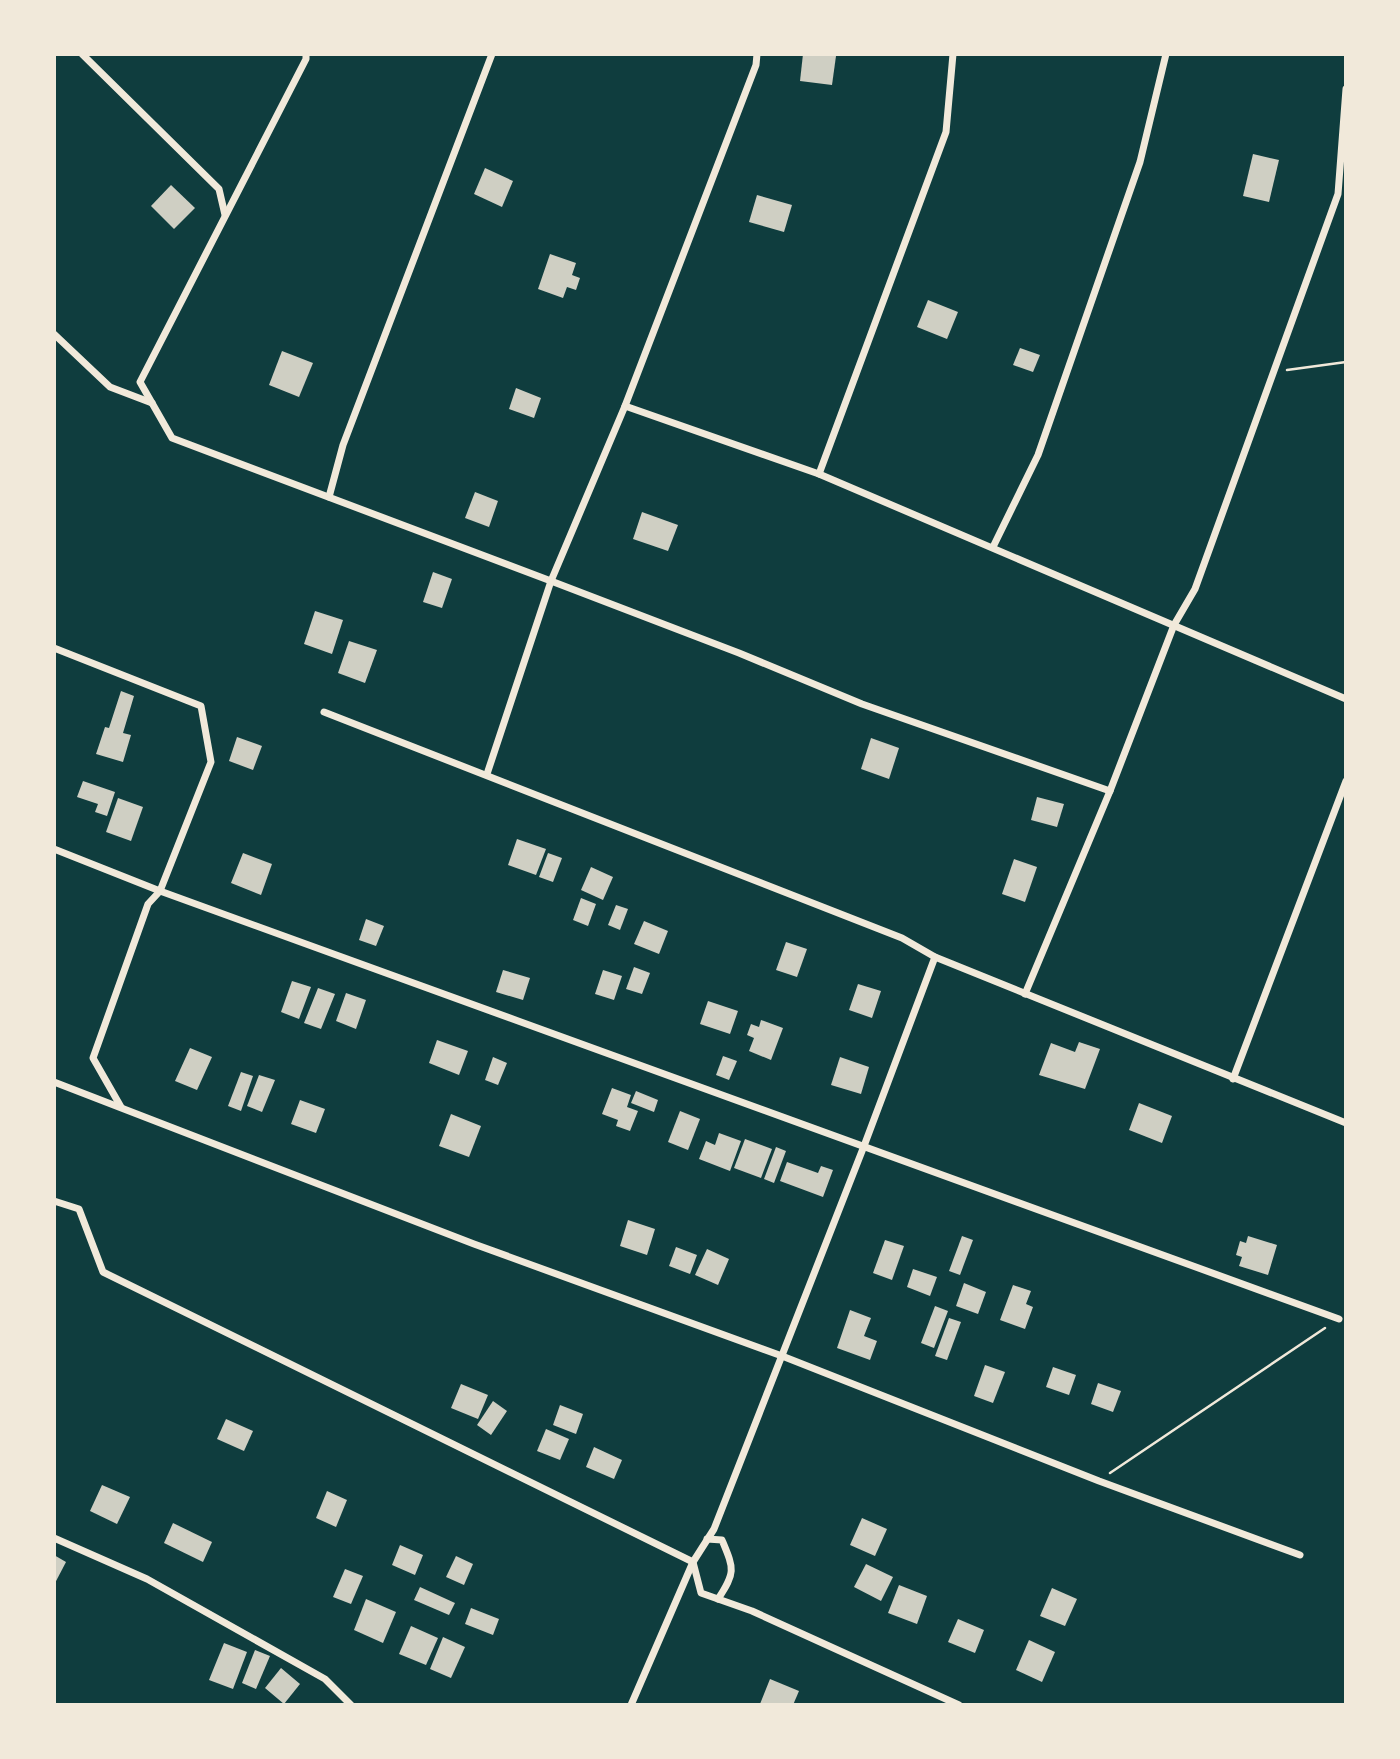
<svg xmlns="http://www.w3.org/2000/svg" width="1400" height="1759" font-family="'IBM Plex Serif',serif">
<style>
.building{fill:#cfcfc3}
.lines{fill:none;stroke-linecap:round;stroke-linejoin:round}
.path{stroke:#f1e9da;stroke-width:2.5}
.minor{stroke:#f1e9da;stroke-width:7}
</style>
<rect width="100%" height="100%" fill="#0f3d3e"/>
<g class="building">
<path d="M803,54L836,56L832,85L800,81Z"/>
<path d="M1253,154L1279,160L1269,202L1243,196Z"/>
<path d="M485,168L513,181L502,207L474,194Z"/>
<path d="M171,185L195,208L174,229L151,206Z"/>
<path d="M757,195L792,205L784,232L749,222Z"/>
<path d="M550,254L576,263L572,275L580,278L576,290L567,287L563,298L538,289Z"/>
<path d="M928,300L958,312L947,339L917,327Z"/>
<path d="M1020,348L1040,355L1033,372L1013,365Z"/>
<path d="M282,351L313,363L299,397L269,385Z"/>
<path d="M516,388L541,398L534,418L509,409Z"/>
<path d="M475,492L498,501L489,527L465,518Z"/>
<path d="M642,512L678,525L668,551L633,539Z"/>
<path d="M433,572L452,579L442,608L423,602Z"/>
<path d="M315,611L343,620L332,654L304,644Z"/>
<path d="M349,641L377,650L365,683L338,673Z"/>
<path d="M121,691L134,696L123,733L131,735L123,762L96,754L105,727L109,728Z"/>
<path d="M237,737L262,746L253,770L229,761Z"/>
<path d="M871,738L899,748L889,779L861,769Z"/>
<path d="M83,781L115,792L107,816L95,812L98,804L77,797Z"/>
<path d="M1037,797L1064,804L1057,827L1031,820Z"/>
<path d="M118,798L143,807L131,841L106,832Z"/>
<path d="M517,839L546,849L536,875L508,865Z"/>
<path d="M243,853L272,864L261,895L231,883Z"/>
<path d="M548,853L562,858L553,882L539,877Z"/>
<path d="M1014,859L1037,867L1025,902L1002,894Z"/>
<path d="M591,867L613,877L603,900L581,890Z"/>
<path d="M581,898L596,904L588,926L573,920Z"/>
<path d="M616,905L628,909L620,930L608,925Z"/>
<path d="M366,919L384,926L376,946L359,940Z"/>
<path d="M644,921L668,931L659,954L634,944Z"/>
<path d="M786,942L807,949L797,977L776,970Z"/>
<path d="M634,967L650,973L642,994L626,989Z"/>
<path d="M503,970L530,978L523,1000L496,992Z"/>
<path d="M603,970L622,976L614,1000L595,994Z"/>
<path d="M292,981L311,987L299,1019L281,1012Z"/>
<path d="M858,984L881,991L872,1018L849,1010Z"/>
<path d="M318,988L335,994L321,1029L304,1023Z"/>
<path d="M346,993L366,1000L356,1029L336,1021Z"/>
<path d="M708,1001L738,1011L730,1034L700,1024Z"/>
<path d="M761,1020L783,1028L771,1060L749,1051L754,1038L747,1035L751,1024L759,1027Z"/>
<path d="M437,1040L468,1051L459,1075L429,1063Z"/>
<path d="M1079,1042L1100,1049L1085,1089L1039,1075L1051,1043L1075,1052Z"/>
<path d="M190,1048L212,1057L197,1090L175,1081Z"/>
<path d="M723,1056L737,1061L729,1080L716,1075Z"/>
<path d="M493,1057L507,1063L498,1085L485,1080Z"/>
<path d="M840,1057L869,1067L861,1094L831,1085Z"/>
<path d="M241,1072L253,1076L241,1111L228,1106Z"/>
<path d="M259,1075L275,1080L262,1112L247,1106Z"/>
<path d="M612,1088L631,1095L627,1107L638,1111L630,1131L616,1126L618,1120L602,1114Z"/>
<path d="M636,1091L658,1100L654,1112L631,1103Z"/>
<path d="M300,1100L325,1109L316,1133L291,1124Z"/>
<path d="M1139,1103L1172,1116L1162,1143L1129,1130Z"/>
<path d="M680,1111L700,1119L688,1150L668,1142Z"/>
<path d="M451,1114L481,1126L469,1157L439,1146Z"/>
<path d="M719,1133L741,1141L730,1171L699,1159L706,1141L715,1145Z"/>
<path d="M745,1139L772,1149L761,1178L734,1168Z"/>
<path d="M776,1147L786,1151L774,1183L764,1179Z"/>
<path d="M787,1162L818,1173L821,1166L833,1170L823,1197L780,1181Z"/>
<path d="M628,1220L655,1229L647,1255L620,1246Z"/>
<path d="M962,1236L973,1240L960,1275L949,1271Z"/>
<path d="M1248,1236L1277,1245L1268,1275L1239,1266L1242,1257L1236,1255L1240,1241L1246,1243Z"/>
<path d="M885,1240L904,1246L892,1280L873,1273Z"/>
<path d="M676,1247L697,1255L690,1274L669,1266Z"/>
<path d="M707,1249L729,1259L718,1285L695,1275Z"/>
<path d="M913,1269L937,1277L930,1296L907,1287Z"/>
<path d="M964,1283L986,1292L978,1314L956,1306Z"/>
<path d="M1013,1285L1031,1291L1026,1304L1033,1307L1025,1329L1000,1320Z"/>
<path d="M935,1306L948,1311L934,1348L921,1343Z"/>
<path d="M850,1310L871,1318L864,1336L877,1341L870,1360L837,1348Z"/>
<path d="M949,1318L961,1322L947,1360L935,1356Z"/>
<path d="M985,1365L1005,1372L993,1403L974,1396Z"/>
<path d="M1053,1367L1076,1375L1069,1395L1046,1387Z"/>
<path d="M1098,1383L1121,1391L1113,1412L1091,1404Z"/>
<path d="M461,1384L488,1395L478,1419L451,1408Z"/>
<path d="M493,1401L507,1411L491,1435L477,1425Z"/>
<path d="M560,1405L583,1414L576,1434L553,1425Z"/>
<path d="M226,1419L253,1431L244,1451L217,1439Z"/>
<path d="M546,1429L569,1439L560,1460L537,1451Z"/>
<path d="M594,1447L622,1460L614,1479L586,1467Z"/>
<path d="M102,1485L130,1497L117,1524L90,1511Z"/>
<path d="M327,1491L347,1500L336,1527L316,1518Z"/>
<path d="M862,1518L887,1529L875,1556L850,1545Z"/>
<path d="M173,1523L212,1542L203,1562L164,1543Z"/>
<path d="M400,1545L423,1555L415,1575L392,1565Z"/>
<path d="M54,1555L66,1562L54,1585Z"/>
<path d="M456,1556L473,1564L464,1585L446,1577Z"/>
<path d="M866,1564L893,1577L881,1601L854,1587Z"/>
<path d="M345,1569L363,1576L351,1604L333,1597Z"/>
<path d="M899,1585L927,1596L917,1624L888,1613Z"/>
<path d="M420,1587L455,1603L449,1615L414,1600Z"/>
<path d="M1052,1588L1077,1599L1065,1626L1040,1616Z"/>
<path d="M366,1599L396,1612L383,1643L354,1630Z"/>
<path d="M471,1608L499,1619L493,1635L465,1624Z"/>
<path d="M958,1619L984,1630L975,1653L948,1642Z"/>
<path d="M411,1626L438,1638L426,1665L399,1654Z"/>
<path d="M443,1637L465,1647L451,1678L430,1669Z"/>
<path d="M1029,1640L1055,1652L1042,1682L1016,1670Z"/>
<path d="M224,1643L247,1652L233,1689L209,1680Z"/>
<path d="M255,1650L270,1656L256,1689L242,1683Z"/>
<path d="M281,1668L300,1684L284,1704L265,1688Z"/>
<path d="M770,1679L799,1691L793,1705L760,1704Z"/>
</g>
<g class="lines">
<g class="path">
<path d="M1287,370L1346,362"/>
<path d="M1110,1473L1325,1328"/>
</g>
<g class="minor">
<path d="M82,54L219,189L225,215"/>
<path d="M306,54V59L140,382L172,438L551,581L739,653L862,704L1110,791"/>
<path d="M54,334L110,387L152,403"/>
<path d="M625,406L819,474L1346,699"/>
<path d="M819,474L946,132L953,54"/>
<path d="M329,497L343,445L492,54"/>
<path d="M993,547L1038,455L1140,162L1166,54"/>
<path d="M54,648L201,706L211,762L160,891L148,904L93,1058L121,1107"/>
<path d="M324,712L902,938L935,957L1346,1123"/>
<path d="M487,774L551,581L625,406L756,65L757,54"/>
<path d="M54,849L160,891L1339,1319"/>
<path d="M1025,994L1110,791L1174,625L1195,589L1338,194L1346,89"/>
<path d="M1233,1079L1346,781"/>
<path d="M54,1082L474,1244L782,1356L1099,1481L1300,1555"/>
<path d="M54,1201L79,1209L103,1272L693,1562L701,1593L752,1611L959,1705"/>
<path d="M54,1538L147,1579L325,1679L351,1705"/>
<path d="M707,1539L722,1540C734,1569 736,1572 718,1599"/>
<path d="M631,1705L693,1562L714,1529L864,1146L935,957"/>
</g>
</g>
<rect width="1400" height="1759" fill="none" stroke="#f1e9da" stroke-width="112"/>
</svg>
